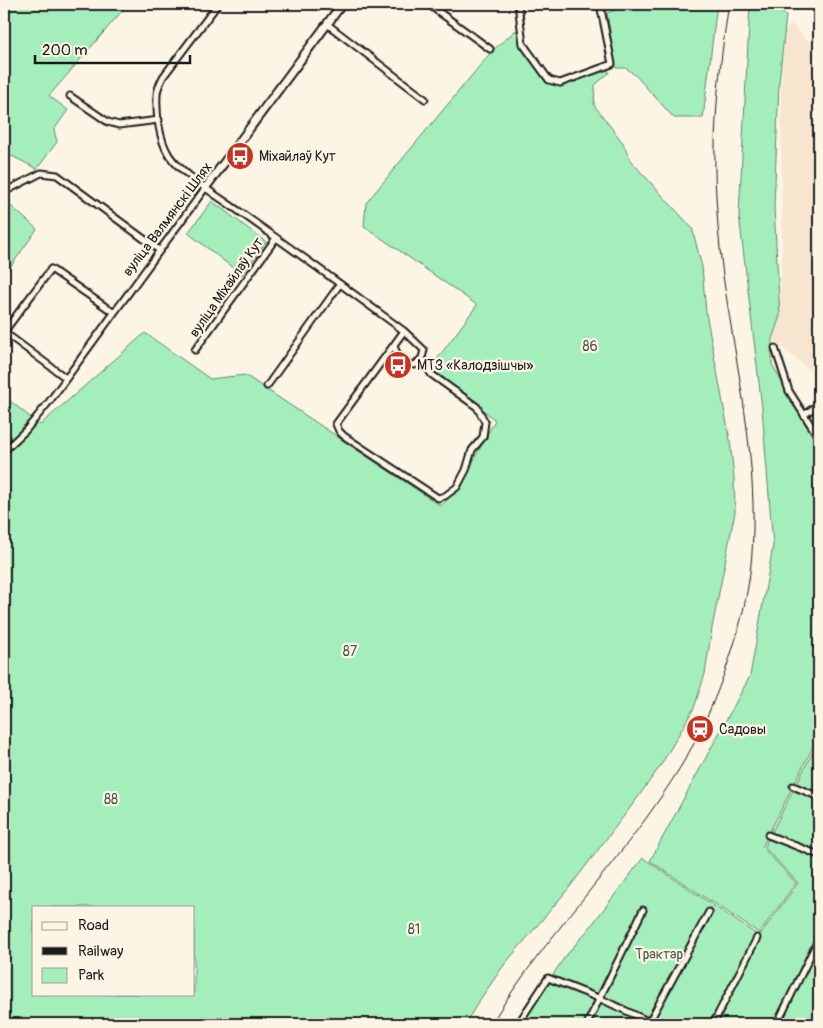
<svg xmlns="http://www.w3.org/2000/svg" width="823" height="1028" font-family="Pangolin,sans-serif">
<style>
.built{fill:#f7e5cf}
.green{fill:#a4eebc;stroke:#60856c;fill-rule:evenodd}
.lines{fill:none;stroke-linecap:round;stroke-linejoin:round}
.street-casing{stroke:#1c1c1c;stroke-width:9}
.secondary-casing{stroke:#1c1c1c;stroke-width:11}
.street{stroke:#fcf5e5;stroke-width:5}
.secondary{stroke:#fcf5e5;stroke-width:7}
.rail{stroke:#1c1c1c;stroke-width:1}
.labels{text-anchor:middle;stroke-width:4.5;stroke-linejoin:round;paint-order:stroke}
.poi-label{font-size:14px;fill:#1c1c1c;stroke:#fcf5e5;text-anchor:start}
.street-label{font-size:14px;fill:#1c1c1c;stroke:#fcf5e5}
.park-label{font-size:14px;fill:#455b4c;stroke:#fcf5e5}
</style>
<rect width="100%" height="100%" fill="#fcf5e5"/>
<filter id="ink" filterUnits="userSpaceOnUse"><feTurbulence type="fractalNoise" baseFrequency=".02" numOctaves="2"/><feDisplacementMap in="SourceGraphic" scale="10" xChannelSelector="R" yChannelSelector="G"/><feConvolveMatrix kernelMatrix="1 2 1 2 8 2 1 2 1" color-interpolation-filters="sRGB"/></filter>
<g filter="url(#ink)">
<path class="built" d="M791,24L819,51V379L773,339L780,316L782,250L781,92L785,31Z"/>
<g class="green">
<path d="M4,4H128L49,96L68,110L54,130L57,142L37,169L12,156L4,164Z"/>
<path d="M632,4H717L703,118H674L636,76L626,68H616L607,13Z"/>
<path d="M750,4H774V5L786,16L779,83L774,207L780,316L772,339V364L798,411L819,443V735L762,847L796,883L759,933L650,861L750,676L773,546L762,408L739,215Z"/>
<path d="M516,30L522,45L546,82L560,85L608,68L609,73L595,85L594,105L623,143L630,160L692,228L702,267L706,313L730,440L734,478L735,512L712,628L705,674L694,708L661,765L636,800L569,888L504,965L479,1001L465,1024H4V396L40,425L145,333L210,379L245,375L441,506L460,486L495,420L434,370L435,362L477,305L364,226L366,203L492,51ZM34,907H194V994H34Z"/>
<path d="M4,200L37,229L4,276Z"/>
<path d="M212,201L266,242L242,275L188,233Z"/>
<path d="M819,740V1024H520L564,958L587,931L643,858L759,936L798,883L764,847Z"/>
</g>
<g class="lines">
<g class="street-casing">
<g id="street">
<path d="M218,4L163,77C160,83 157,89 157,95C156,113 159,139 169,155C180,173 222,199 240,212C295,251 350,291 404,331L424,350L422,358L431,374L477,407L485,422L483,437L472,450L466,470L457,487L445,496L438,498L344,436L339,431L336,424L404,331"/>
<path d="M428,4L490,49"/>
<path d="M518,4L523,44L549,80L560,83L612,64L600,4"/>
<path d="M327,24L425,99"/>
<path d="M70,96L108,122L119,125L159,120"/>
<path d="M6,191L41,173L57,175L159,250"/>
<path d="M4,332L51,269L113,312"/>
<path d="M4,332L66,378"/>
<path d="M394,346C398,357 402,364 415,365L422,358"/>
<path d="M775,348L789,391L819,438"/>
<path d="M195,350L276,238"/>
<path d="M267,386L340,284"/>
<path d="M804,415L819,404"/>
<path d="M4,451L26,430L49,402L206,187"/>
<path d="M818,738L819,739"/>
<path d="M793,786L819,797"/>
<path d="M768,835L819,855"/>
<path d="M518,1024L548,978L601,999L654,1024"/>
<path d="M587,1024L643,910"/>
<path d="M648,1024L709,912"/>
<path d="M713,1024L757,938"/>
<path d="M777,1024L819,938"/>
</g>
</g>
<g class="secondary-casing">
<path id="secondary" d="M206,187L342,4"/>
</g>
<use href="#street" class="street"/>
<use href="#secondary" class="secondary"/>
<path class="rail" d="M491,1024C536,950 596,887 647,817C669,786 691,753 707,717C729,665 748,610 752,553C758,468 740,384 727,301C721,267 718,231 716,196C712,133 719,67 729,4"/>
</g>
</g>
<defs>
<g id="bus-disc" transform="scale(1.4375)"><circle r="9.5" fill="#c8321e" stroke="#fcf5e5"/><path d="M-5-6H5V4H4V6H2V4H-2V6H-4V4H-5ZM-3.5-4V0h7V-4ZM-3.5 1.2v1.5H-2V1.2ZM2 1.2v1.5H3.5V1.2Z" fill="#fff"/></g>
<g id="station-disc" transform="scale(1.4375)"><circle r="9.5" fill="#c8321e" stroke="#fcf5e5"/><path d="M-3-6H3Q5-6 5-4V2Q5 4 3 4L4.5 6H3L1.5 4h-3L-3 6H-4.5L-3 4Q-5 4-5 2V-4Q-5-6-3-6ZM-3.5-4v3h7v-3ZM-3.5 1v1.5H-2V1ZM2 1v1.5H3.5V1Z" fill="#fff"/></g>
</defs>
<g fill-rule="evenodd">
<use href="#bus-disc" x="240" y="156"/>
<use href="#bus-disc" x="398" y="365"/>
<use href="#station-disc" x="700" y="729"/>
</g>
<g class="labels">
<g class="poi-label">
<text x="259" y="161">Міхайлаў Кут</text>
<text x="417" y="370">МТЗ «Калодзішчы»</text>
<text x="719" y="734">Садовы</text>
</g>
<g class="street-label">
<text transform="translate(167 219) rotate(-53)" y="5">вуліца Валмянскі Шлях</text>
<text transform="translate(226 287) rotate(-55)" y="5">вуліца Міхайлаў Кут</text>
</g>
<g class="park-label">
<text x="590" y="351">86</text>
<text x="350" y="656">87</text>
<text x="111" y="804">88</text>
<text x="414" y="934">81</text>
<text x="659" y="959">Трактар</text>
</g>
</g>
<rect width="823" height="1028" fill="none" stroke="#fcf5e5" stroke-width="20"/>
<rect x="10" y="10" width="803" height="1008" fill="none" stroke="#1c1c1c" stroke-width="2" filter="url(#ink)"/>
<rect x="32" y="906" width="162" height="90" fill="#fcf5e5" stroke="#a29e95"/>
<rect x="42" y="922" width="25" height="8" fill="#fcf5e5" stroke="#a29e95"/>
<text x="78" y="930" font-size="15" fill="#1c1c1c">Road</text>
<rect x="42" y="947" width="25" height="8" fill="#1c1c1c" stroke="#a29e95"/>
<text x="78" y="956" font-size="15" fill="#1c1c1c">Railway</text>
<rect x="42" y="968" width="25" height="15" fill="#a4eebc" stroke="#a29e95"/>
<text x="78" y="980" font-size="15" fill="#1c1c1c">Park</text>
<path d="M35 55v8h155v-8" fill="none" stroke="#1c1c1c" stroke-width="2.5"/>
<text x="42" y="55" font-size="15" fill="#1c1c1c" stroke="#fcf5e5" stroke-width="4" paint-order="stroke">200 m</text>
</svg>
